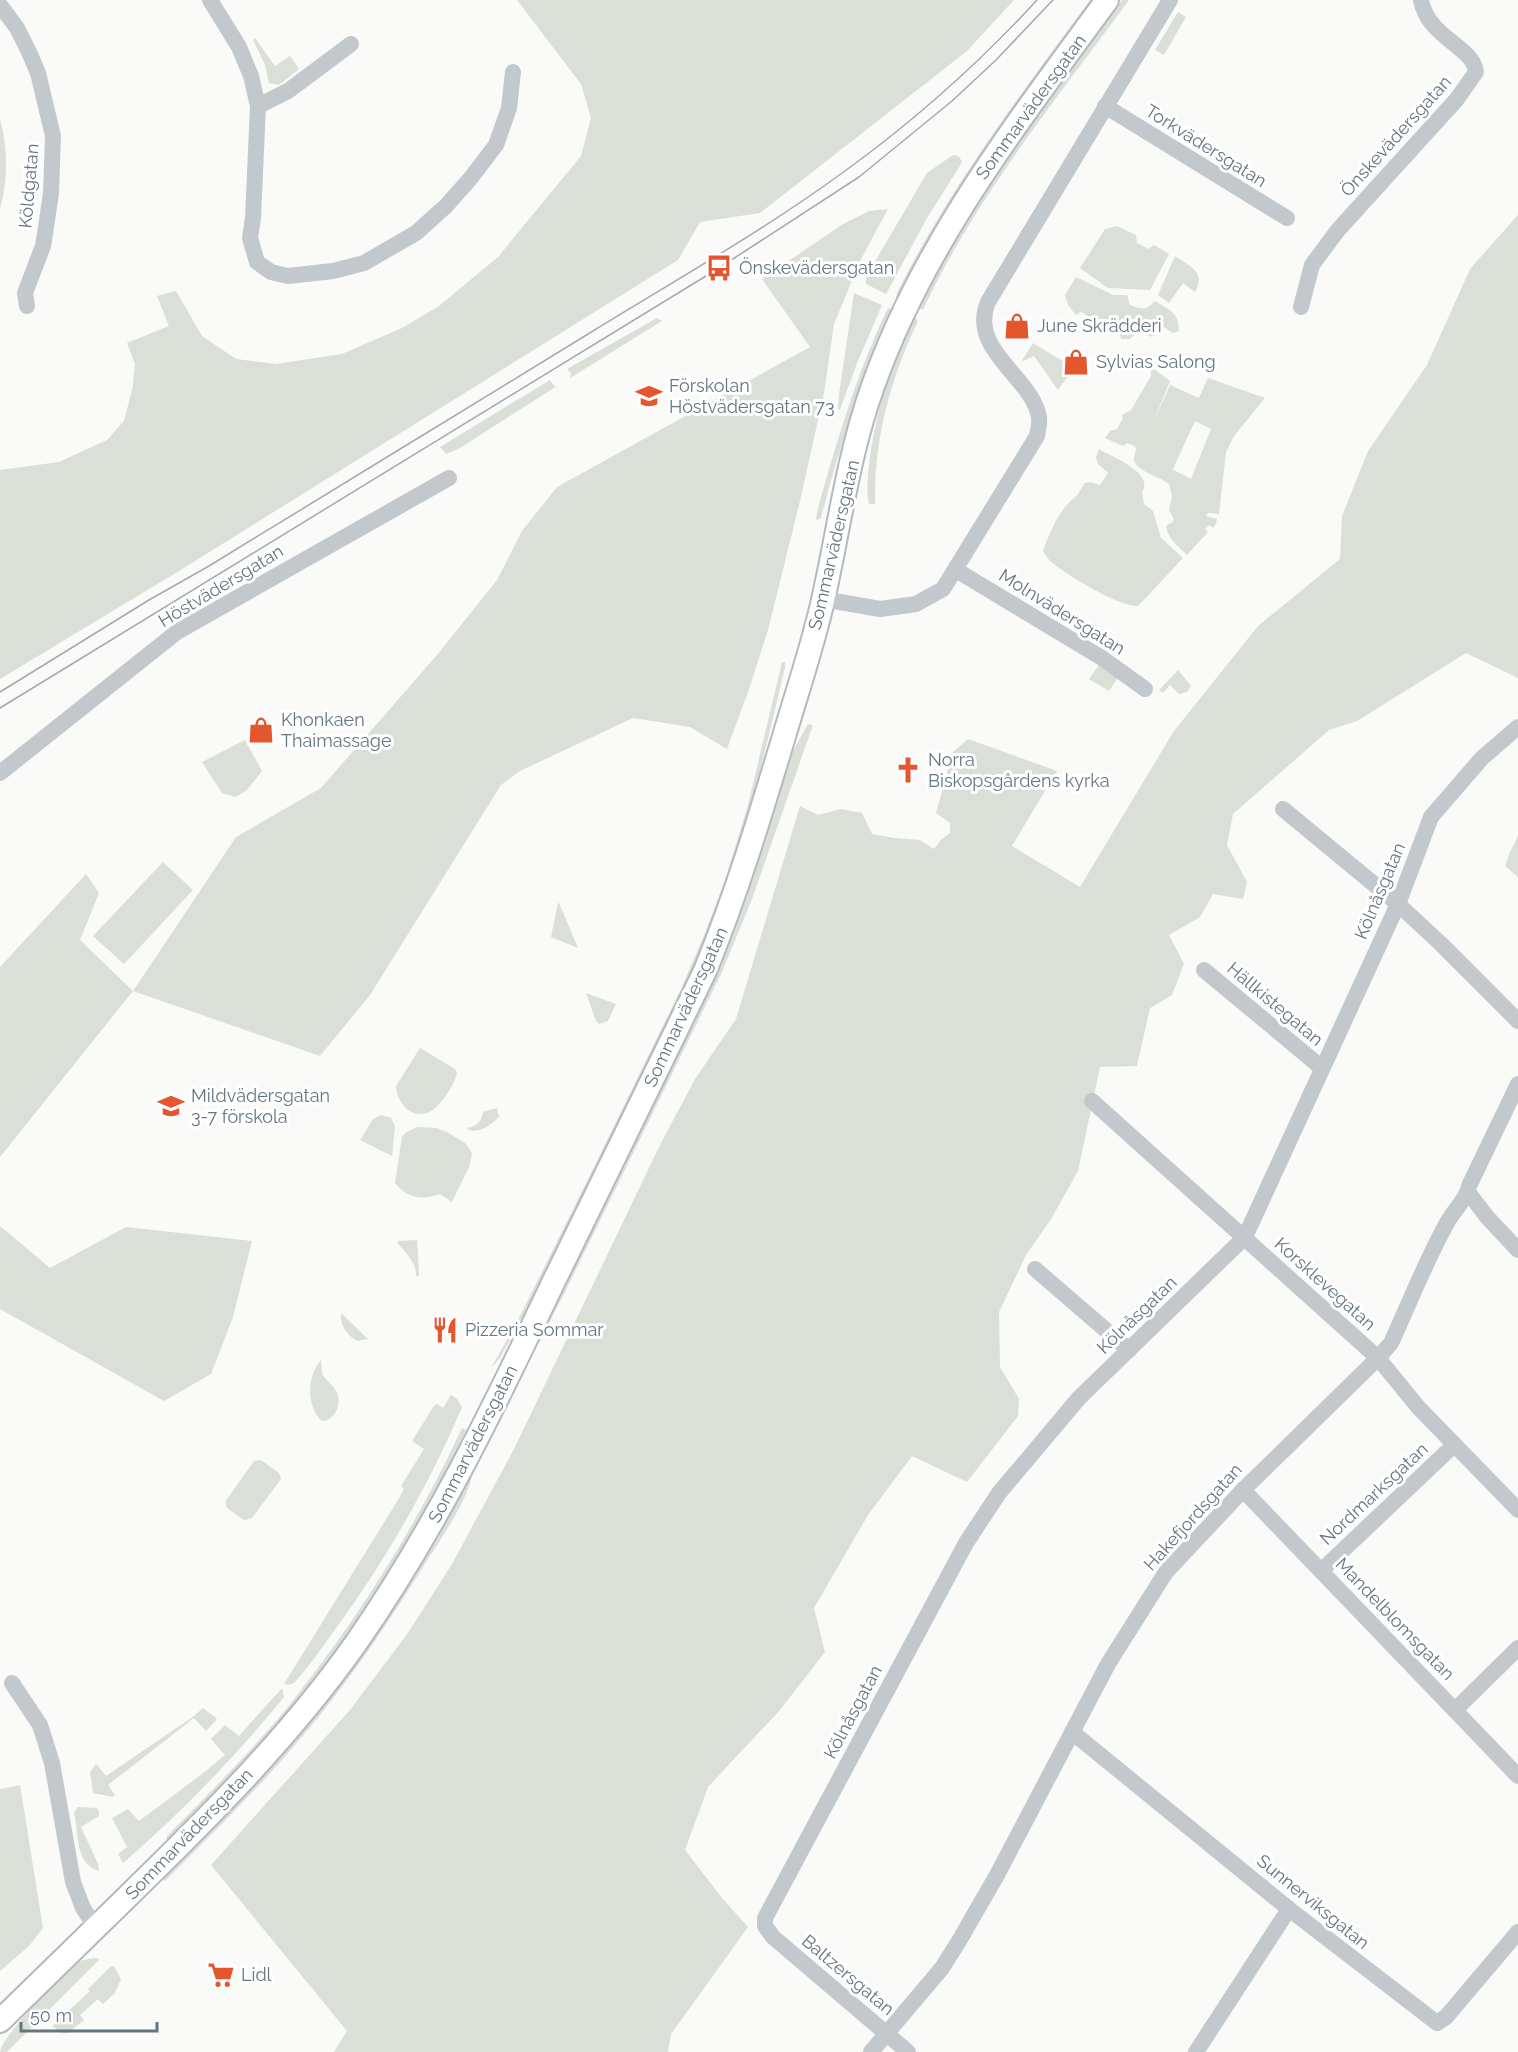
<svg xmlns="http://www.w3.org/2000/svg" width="1518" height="2052" font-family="Raleway,sans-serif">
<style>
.green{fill:#dadfd7;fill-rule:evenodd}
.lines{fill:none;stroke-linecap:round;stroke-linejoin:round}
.secondary-casing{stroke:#b3babf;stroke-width:26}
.street{stroke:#c3c8cc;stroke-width:16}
.secondary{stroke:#fff;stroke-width:22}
.tram{stroke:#a2aab0;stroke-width:1.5}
.labels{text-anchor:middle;stroke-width:6;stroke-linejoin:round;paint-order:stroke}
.street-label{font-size:18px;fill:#657683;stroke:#fff}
.poi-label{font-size:18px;fill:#657683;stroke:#fff;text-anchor:start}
</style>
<rect width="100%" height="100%" fill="#fafaf8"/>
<g class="green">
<path d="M517,0H1014L967,51L760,213L700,222L678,260L179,571L0,679V470L59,462L107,440L124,421L133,386L135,364L127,343L169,326L157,296L176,291L202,336L236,359L276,364L342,354L402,328L439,306L498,257L581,156L591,118L581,84Z"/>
<path d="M1090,0H1095C1047,65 997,129 954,198C934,230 917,264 899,298H896L897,293C950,187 1020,95 1090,0Z"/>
<path d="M1122,0H1129C1056,100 975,198 923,310L918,308C970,196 1049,99 1122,0Z"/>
<path d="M1178,12L1186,17L1164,55L1155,50Z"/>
<path d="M255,38L275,66L290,56L299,69L279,85L269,83L265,65L253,40Z"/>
<path d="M0,119C8,148 8,181 0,209Z"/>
<path d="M953,155L958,156L962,161L961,164L927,218L886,294L866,284V277L927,173Z"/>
<path d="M888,209L860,261L834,324L824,393L800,501L768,630L748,692L727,749L690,727L633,718L520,771L501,785L370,995L320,1056L133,991L0,1157V967L86,874L99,893L80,940L133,991L236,837L321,788L437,655L497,580L522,531L557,487L810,347L762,279L843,224L869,211Z"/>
<path d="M1518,215V678L1466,653L1357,721L1329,730L1233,814L1227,845L1247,882L1243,899L1213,894L1200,917L1169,935L1184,964L1172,995L1150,1008L1137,1066L1100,1067L1078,1171L1051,1219L1026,1255L999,1312L1000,1367L1019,1399L1018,1416L967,1482L912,1456L868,1515L814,1608L825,1652L780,1710L708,1787L685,1850L722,1898L748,1927L671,2034L668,2052H334L347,2031L211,1865L350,1710L408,1633L452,1564L514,1449L660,1145L695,1079L736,1019L800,806L818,815L841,809L862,813L872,834L894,838L920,840L934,849L941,840L950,833V823L936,813L953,752L968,739L1057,771L1012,846L1080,887L1174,731L1258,626L1340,559L1342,516L1368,451L1427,365L1470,269Z"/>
<path d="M1117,226L1136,235L1137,243L1149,249L1154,245L1169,254L1150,290L1108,288L1080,268L1105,229Z"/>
<path d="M1175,256C1189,266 1207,272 1195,292L1183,283L1169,303L1158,295Z"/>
<path d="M1076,277L1113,295H1127L1130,305C1142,310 1147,310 1155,301C1169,310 1179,312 1179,331L1173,333L1162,326L1152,337C1144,333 1136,331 1130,339H1121L1120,335L1081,312L1076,315L1068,305L1065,295Z"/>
<path d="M854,293L882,305L857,363L840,410L838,409L839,394Z"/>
<path d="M888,308L893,311C862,378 839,447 821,518L817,520L816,518L818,508C837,441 857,372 888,308Z"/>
<path d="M657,318L662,321L570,378L571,373L567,369Z"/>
<path d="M915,318L918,321C890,380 874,439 875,504H869C861,468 890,345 915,318Z"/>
<path d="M1033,343L1074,368L1058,390L1034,356L1021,362Z"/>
<path d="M1151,369H1154L1170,381L1152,425L1170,385L1199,398L1208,378L1265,398L1234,436L1226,452L1219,514L1208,513L1206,516L1217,519L1216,524L1213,528L1209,525L1205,529L1208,532L1187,555C1178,546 1168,539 1166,526L1170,523H1172L1174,519L1169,510L1172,496L1169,484C1161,477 1135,471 1134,459C1134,455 1136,452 1136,449L1135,446L1127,443L1123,446L1105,438L1110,431L1117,429L1123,418L1122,415L1131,410L1151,376ZM1195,421L1211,429L1191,479L1172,469H1173Z"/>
<path d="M550,380L554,386H557L460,448L446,454L440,447Z"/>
<path d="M1099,449C1112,457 1155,473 1142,492L1144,504L1153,511L1161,538L1183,558L1138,606C1119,607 1067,575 1051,562C1048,559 1046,555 1043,551C1050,532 1059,510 1074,498C1079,495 1081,487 1085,483L1091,482L1100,485L1108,473L1098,464L1096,457Z"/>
<path d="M782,662H785V668C768,737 753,808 730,876C717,915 701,953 684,991L532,1299L500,1358L491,1368L517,1322L591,1173L681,989L705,933L724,883L748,805Z"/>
<path d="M1101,662L1119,676L1109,691L1089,679Z"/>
<path d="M1178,670L1191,686L1187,692L1179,694L1170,685L1163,693L1159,690Z"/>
<path d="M808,724L813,725L752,899L722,972L565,1292L550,1321L547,1323L699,1010L735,929L793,751Z"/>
<path d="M245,740L262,771L246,791L235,797L222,793L202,762Z"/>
<path d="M1518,836V877L1505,866L1510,852Z"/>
<path d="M163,862L193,890L124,964L93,936Z"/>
<path d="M558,903H559L578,948L551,937Z"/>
<path d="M586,993L616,1004L608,1021L599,1024L596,1021Z"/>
<path d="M420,1048L455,1069L457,1073C454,1085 443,1102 433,1110C414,1122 397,1105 396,1086Z"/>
<path d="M497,1108L498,1114L500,1116C491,1125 481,1133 468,1130L467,1128C477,1126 481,1122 483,1112Z"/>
<path d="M381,1115L391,1118L395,1126L392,1156L360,1140L373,1119Z"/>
<path d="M417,1127L436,1128L447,1132L465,1143L470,1150L472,1154L469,1167L452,1202L440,1194C422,1200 408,1199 395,1183L402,1137L405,1133Z"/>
<path d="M0,1226L50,1268L126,1227L252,1241L233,1317L211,1374L164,1401L0,1309Z"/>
<path d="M417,1240L419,1272V1276H416C417,1264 406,1252 398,1244V1241Z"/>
<path d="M341,1313L368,1339L357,1341C346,1334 340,1326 341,1313Z"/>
<path d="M321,1360C322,1365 321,1371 323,1375C326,1381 333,1385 336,1391C343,1403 335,1421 322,1421C306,1407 307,1375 321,1360Z"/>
<path d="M451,1395L457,1399L462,1407C430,1483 389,1554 342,1620C326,1641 312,1664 294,1683L289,1685L284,1684L398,1500L404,1489L401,1486L424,1449L412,1441L434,1406L437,1404L443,1408Z"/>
<path d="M462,1428L466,1430C411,1557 328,1674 234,1774C212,1797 191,1822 166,1842L167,1836C209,1793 253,1750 291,1703C358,1618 416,1527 462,1428Z"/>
<path d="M261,1460L279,1473L281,1479L252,1518L244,1520L227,1508L225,1502L254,1461Z"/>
<path d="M472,1475C469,1497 443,1536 430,1556C397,1609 363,1661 324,1710C275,1772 220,1826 165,1881L163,1879L256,1783L430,1546Z"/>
<path d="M282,1688L284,1697C235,1757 182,1812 123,1863L118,1854L127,1847L112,1818L128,1809L139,1821L202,1774L225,1755L211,1739L225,1725L239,1736Z"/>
<path d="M203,1708L217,1719L206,1731L194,1718L108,1785L115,1795L113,1797L93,1793L90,1772L96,1764L106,1776L194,1716Z"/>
<path d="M20,1785L43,1928L29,1946L0,1971V1789Z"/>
<path d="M78,1807L97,1808L99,1812V1816L81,1827L98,1864L99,1871C76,1865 78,1835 75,1817L74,1812Z"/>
<path d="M94,1958L100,1959L7,2052H0C0,2039 62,1973 76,1964C81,1960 88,1959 94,1958Z"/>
<path d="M114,1966L121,1979L115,1993L103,2004L98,1999L80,2015L84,2020L68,2033H62L52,2026L90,1991L88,1989L110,1967Z"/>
</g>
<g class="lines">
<g class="secondary-casing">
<path id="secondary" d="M0,2021C41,1981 83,1940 124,1900C207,1819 289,1738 356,1643C435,1530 494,1407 553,1283C604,1178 655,1075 705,971C737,893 761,813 785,733C798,689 813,645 823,600C839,529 848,455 873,386C924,242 1018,122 1107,0"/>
</g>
<g class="street">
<path d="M210,0L239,47L251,76L258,106L253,218L250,238L257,262L271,272L288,276L333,271L364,263L416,233L446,206L470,179L496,145L509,108L513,72"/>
<path d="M0,5L17,28L29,52L38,73L53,136L51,193L45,234L43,246L25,293L27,306"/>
<path d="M258,106L288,91L351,44"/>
<path d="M1105,106L1287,218"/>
<path d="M1301,307L1312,265L1338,230L1457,99L1476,72C1474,47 1428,38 1421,0"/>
<path d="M956,570L1102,658L1145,689"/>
<path d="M823,599L880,609L916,604L943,589L1037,436C1038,430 1040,423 1039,417C1032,377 968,350 988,302L1170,0"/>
<path d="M0,773L177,632L449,478"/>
<path d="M1283,809L1398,904L1441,944L1518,1021"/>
<path d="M1204,970L1322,1068"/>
<path d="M1092,1101L1378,1358L1418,1407L1518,1510"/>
<path d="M1468,1192L1487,1217L1518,1250"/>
<path d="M1035,1269L1129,1350"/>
<path d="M1243,1490L1518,1776"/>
<path d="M1321,1571L1454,1445"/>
<path d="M12,1683L40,1725L52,1763L73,1882L83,1908L96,1928"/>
<path d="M1455,1710L1518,1648"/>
<path d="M1072,1732L1289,1909L1437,2023L1446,2017L1518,1932"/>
<path d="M871,2052L942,1968L959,1941L997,1875L1108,1664L1166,1572L1243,1490L1378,1358L1391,1343C1410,1302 1426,1260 1448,1221C1454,1211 1468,1196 1469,1186L1518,1084"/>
<path d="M908,2052L773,1937L765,1926V1918L966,1543L999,1493L1079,1398L1245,1237L1398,904L1431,817L1482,758L1518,727"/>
<path d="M1196,2052L1289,1909"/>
</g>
<use href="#secondary" class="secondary"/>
<g class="tram">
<path d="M0,692L149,600L209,566C337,488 465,409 593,331C679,278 768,228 849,168C916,119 980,62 1037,0"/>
<path d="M0,708L719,268L859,177L952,101L996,60L1053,0"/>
</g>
</g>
<defs>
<g id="bus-bare" transform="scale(2.07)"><path d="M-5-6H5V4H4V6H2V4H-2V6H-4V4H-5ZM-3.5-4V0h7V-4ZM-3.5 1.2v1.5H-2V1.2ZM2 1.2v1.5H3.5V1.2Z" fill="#e4572e" stroke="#fff" stroke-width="2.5" paint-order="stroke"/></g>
<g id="shop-bare" transform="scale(2.07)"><path d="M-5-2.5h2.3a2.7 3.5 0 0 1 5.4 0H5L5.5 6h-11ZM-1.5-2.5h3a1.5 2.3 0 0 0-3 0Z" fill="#e4572e" stroke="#fff" stroke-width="2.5" paint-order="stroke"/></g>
<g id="school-bare" transform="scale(2.07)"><path d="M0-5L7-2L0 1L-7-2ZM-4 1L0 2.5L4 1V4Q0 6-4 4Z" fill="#e4572e" stroke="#fff" stroke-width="2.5" paint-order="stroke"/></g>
<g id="church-bare" transform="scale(2.07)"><path d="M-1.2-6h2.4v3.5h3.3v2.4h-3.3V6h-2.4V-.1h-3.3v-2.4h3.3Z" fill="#e4572e" stroke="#fff" stroke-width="2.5" paint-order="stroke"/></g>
<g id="restaurant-bare" transform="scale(2.07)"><path d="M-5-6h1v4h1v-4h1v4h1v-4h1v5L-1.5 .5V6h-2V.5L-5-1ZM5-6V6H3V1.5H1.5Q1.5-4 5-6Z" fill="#e4572e" stroke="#fff" stroke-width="2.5" paint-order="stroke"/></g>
<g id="supermarket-bare" transform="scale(2.07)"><path d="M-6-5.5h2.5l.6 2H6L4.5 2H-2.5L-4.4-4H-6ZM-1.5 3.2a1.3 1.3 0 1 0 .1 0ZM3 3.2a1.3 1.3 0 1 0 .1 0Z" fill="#e4572e" stroke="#fff" stroke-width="2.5" paint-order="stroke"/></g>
</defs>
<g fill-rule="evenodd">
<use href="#bus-bare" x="719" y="268"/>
<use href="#shop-bare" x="1017" y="326"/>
<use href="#shop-bare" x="1076" y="362"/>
<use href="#school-bare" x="649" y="396"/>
<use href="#shop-bare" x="261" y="730"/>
<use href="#church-bare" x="908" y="770"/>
<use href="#school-bare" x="171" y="1106"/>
<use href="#restaurant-bare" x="445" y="1330"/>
<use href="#supermarket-bare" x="221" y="1975"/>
</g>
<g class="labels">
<g class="street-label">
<text transform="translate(1031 107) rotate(-54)" y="6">Sommarvädersgatan</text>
<text transform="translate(1396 136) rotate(-48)" y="6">Önskevädersgatan</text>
<text transform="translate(1206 146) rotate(32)" y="6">Torkvädersgatan</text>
<text transform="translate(29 186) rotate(-85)" y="6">Köldgatan</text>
<text transform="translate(834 545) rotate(-77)" y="6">Sommarvädersgatan</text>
<text transform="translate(221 586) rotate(-31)" y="6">Höstvädersgatan</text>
<text transform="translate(1062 612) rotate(32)" y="6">Molnvädersgatan</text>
<text transform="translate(1380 891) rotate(-67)" y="6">Kölnåsgatan</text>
<text transform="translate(1275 1004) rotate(40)" y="6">Hällkistegatan</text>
<text transform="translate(686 1007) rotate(-65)" y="6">Sommarvädersgatan</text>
<text transform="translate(1325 1284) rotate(42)" y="6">Korsklevegatan</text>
<text transform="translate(1137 1315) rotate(-44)" y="6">Kölnåsgatan</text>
<text transform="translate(473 1444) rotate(-63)" y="6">Sommarvädersgatan</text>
<text transform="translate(1374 1494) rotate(-43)" y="6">Nordmarksgatan</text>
<text transform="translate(1193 1517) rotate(-48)" y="6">Hakefjordsgatan</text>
<text transform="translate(1395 1619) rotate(46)" y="6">Mandelblomsgatan</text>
<text transform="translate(853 1712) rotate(-62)" y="6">Kölnåsgatan</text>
<text transform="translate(189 1834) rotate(-46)" y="6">Sommarvädersgatan</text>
<text transform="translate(1313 1902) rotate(39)" y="6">Sunnerviksgatan</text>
<text transform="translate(848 1975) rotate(40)" y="6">Baltzersgatan</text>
</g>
<g class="poi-label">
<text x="739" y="274">Önskevädersgatan</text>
<text x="1037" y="332">June Skrädderi</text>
<text x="1096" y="368">Sylvias Salong</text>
<text x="669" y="392">Förskolan<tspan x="669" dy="21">Höstvädersgatan 73</tspan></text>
<text x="281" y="726">Khonkaen<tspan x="281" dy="21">Thaimassage</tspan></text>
<text x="928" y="766">Norra<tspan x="928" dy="21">Biskopsgårdens kyrka</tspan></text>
<text x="191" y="1102">Mildvädersgatan<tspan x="191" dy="21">3-7 förskola</tspan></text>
<text x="465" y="1336">Pizzeria Sommar</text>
<text x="241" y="1981">Lidl</text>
</g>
</g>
<path d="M21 2022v9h136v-9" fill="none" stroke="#657683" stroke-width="3"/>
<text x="30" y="2022" font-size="18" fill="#657683" stroke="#ffffff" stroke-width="4.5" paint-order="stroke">50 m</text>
</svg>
